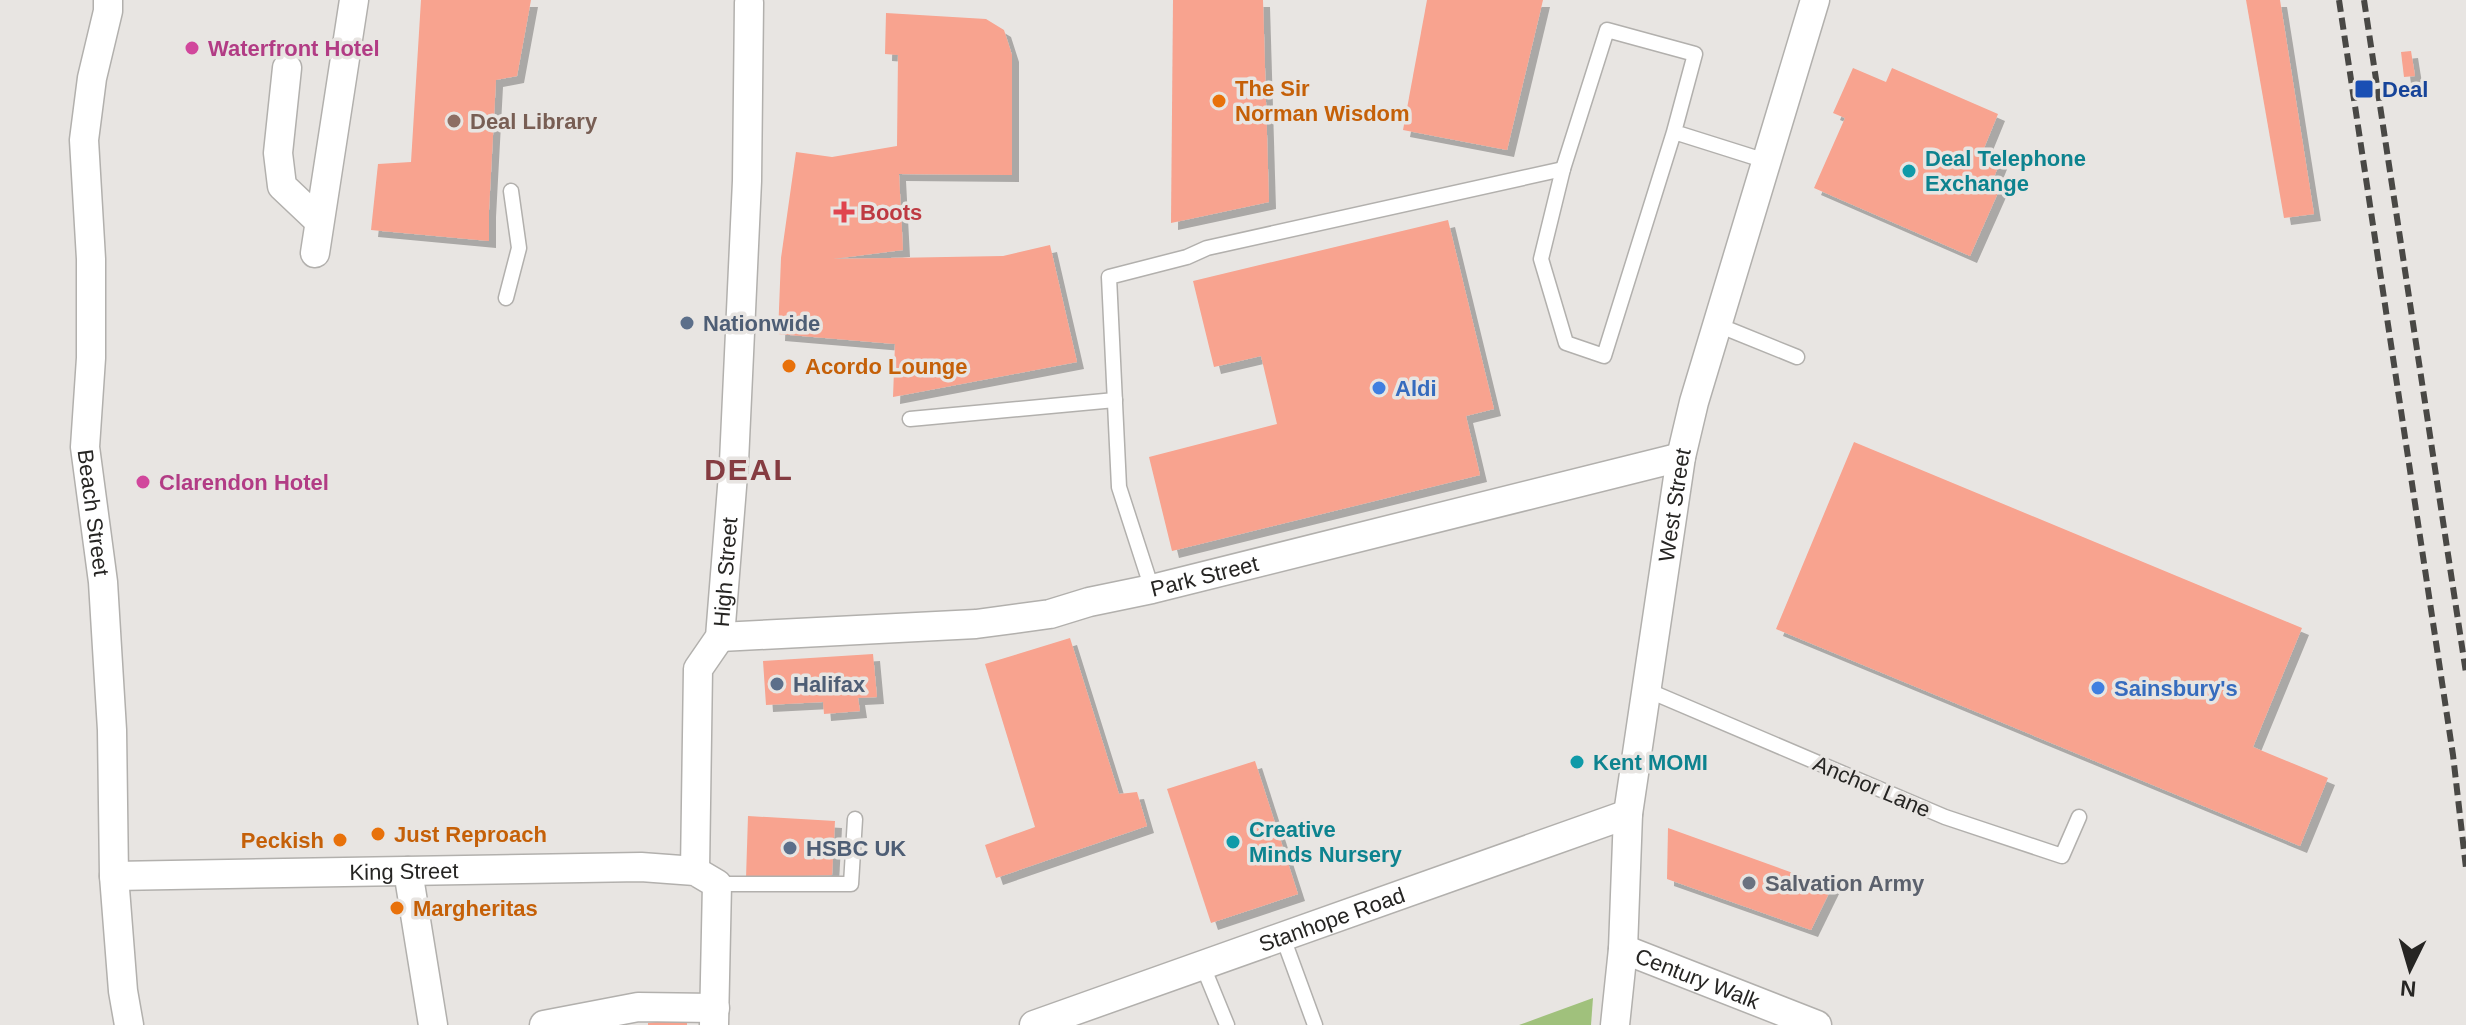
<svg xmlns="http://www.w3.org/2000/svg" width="2466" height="1025" font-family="Arial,sans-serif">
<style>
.green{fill:#a0c17c}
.building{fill:#f8a38f;filter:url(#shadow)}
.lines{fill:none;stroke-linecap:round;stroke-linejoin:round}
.lane-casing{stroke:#b2b0ad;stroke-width:17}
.street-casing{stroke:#b2b0ad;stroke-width:31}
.lane{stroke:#fff;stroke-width:14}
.street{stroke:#fff;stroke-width:28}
.rail{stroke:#494845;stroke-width:6;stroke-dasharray:12 6;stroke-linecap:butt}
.hotel-dot{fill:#d1479c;stroke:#e8e5e2;stroke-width:3}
.transit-dot{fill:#1a4fb4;stroke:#e8e5e2;stroke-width:3}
.food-dot{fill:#e8710a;stroke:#e8e5e2;stroke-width:3}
.education-dot{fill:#8d6e63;stroke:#e8e5e2;stroke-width:3}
.culture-dot{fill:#0f9aa8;stroke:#e8e5e2;stroke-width:3}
.health-dot{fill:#e0444e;stroke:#e8e5e2;stroke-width:3}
.service-dot{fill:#5c6f8a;stroke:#e8e5e2;stroke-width:3}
.shop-dot{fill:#3f7fe0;stroke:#e8e5e2;stroke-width:3}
.worship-dot{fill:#6b7280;stroke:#e8e5e2;stroke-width:3}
.labels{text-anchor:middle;stroke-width:7;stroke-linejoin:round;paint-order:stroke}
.hotel-label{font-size:22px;font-weight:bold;fill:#b23c85;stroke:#e8e5e2;text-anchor:start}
.food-label{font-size:22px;font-weight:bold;fill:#c56008;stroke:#e8e5e2;text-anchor:start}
.transit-label{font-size:22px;font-weight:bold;fill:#164399;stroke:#e8e5e2;text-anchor:start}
.education-label{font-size:22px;font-weight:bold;fill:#785e54;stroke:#e8e5e2;text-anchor:start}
.culture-label{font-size:22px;font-weight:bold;fill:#0d838f;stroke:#e8e5e2;text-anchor:start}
.health-label{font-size:22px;font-weight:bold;fill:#be3a42;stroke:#e8e5e2;text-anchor:start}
.service-label{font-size:22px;font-weight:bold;fill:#4e5e75;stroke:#e8e5e2;text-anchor:start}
.shop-label{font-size:22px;font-weight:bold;fill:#366cbe;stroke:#e8e5e2;text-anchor:start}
.street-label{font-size:22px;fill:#262523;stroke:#e8e5e2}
.worship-label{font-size:22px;font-weight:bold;fill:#5b616d;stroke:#e8e5e2;text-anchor:start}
.district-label{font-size:30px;font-weight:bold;letter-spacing:2px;fill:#853c41;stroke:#e8e5e2}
</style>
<defs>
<filter id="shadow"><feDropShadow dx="7" dy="7" stdDeviation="0" flood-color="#0004"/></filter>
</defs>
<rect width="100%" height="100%" fill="#e8e5e2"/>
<path class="green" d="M1593,998L1591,1025H1519Z"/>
<g class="building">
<path d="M421,0H531L517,76L496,80L489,210V241L371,230L378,164L411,162Z"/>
<path d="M1173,0H1263L1269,202L1171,223Z"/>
<path d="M1427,0H1543L1507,150L1403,130Z"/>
<path d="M2246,0H2280L2314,214L2284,218Z"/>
<path d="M886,13L986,19L1004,30L1012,55V175L899,174L903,250L833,259L1003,256L1050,245L1077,362L893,397L895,344L778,334L781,258L796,152L832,157L897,146L898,55L885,54Z"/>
<path d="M2411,51L2415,76L2404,77L2401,52Z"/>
<path d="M1853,68L1886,82L1892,68L1998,114L1982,153L2001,160L1992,182L2001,186L1970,256L1814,188L1845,118L1833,113Z"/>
<path d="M1448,220L1494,409L1466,416L1480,475L1172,551L1149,457L1277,424L1261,356L1214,367L1193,281Z"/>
<path d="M1854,442L2302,628L2253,747L2328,778L2300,846L1776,629Z"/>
<path d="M1070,638L1119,794L1137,792L1147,826L996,878L985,845L1035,827L985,664Z"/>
<path d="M873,654L877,697L858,698L860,711L824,714L823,702L766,705L763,661Z"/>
<path d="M1255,761L1298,894L1211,923L1167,789Z"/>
<path d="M748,816L835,821L832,875L746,878Z"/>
<path d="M1668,828L1832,887L1811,930L1667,879Z"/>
<path d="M687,1018V1025H648V1023Z"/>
</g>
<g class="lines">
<g class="lane-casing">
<g id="lane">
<path d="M1674,132L1695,54L1607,30L1563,169L1541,259L1566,343L1604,356L1674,132L1766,161"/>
<path d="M506,298L519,248L511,191"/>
<path d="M1718,325L1797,357"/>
<path d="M910,419L1115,400"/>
<path d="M1152,589L1119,487L1109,277L1187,257L1207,248L1563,169"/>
<path d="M1647,690L1945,817L2062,856L2079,817"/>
<path d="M717,884H851L855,819"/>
<path d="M1282,935L1315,1025"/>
<path d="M1202,964L1227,1025"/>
</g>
</g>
<g class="street-casing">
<g id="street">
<path id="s1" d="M108,0V11L92,78L84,140L91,259V358L85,447L103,582L112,730L114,876L123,991L129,1025"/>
<path d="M287,68L278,153L282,186L319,221"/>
<path d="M315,253L354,0"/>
<path id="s2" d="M720,637L976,624L1050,614L1089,602L1152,589L1681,457"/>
<path d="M408,871L433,1025"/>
<path id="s3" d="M695,871L698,669L720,637L734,462L747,181L749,3"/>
<path id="s4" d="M114,876L641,867L695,871L717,884L714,1025"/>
<path id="s5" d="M1623,949L1817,1025"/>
<path d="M544,1025L638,1007L715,1008"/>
<path id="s6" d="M1034,1025L1628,814"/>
<path id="s7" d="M1615,1025L1623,949L1628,814L1681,457L1694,402L1815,0"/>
</g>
</g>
<use href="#lane" class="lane"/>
<use href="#street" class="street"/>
<g class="rail">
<path d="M2339,0L2453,755L2466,868"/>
<path d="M2364,0L2466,673"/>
</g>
</g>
<g class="hotel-dot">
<circle cx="192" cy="48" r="8"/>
<circle cx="143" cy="482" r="8"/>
</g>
<rect class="transit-dot" x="2354" y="79" width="20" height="20" rx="4"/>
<g class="food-dot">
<circle cx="1219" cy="101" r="8"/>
<circle cx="789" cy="366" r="8"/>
<circle cx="378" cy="834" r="8"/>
<circle cx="340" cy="840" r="8"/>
<circle cx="397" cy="908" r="8"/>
</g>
<circle class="education-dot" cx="454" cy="121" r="8"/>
<g class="culture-dot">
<circle cx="1909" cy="171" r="8"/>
<circle cx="1577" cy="762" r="8"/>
<circle cx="1233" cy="842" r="8"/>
</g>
<path class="health-dot" d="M840 200h8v8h8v8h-8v8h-8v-8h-8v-8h8z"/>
<g class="service-dot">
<circle cx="687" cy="323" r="8"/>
<circle cx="777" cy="684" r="8"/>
<circle cx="790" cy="848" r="8"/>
</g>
<g class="shop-dot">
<circle cx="1379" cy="388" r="8"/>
<circle cx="2098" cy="688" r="8"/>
</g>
<circle class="worship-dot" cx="1749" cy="883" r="8"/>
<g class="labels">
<g class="hotel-label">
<text x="208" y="56">Waterfront Hotel</text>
<text x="159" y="490">Clarendon Hotel</text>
</g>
<g class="food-label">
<text x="1235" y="96">The Sir<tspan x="1235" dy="25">Norman Wisdom</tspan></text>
<text x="805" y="374">Acordo Lounge</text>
<text x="394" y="842">Just Reproach</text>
<text x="324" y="848" text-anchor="end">Peckish</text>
<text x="413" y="916">Margheritas</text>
</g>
<g class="transit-label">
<text x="2382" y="97">Deal</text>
</g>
<g class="education-label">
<text x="470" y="129">Deal Library</text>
</g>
<g class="culture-label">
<text x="1925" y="166">Deal Telephone<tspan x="1925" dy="25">Exchange</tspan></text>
<text x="1593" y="770">Kent MOMI</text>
<text x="1249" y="837">Creative<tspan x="1249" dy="25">Minds Nursery</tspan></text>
</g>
<g class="health-label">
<text x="860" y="220">Boots</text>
</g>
<g class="service-label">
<text x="703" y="331">Nationwide</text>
<text x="793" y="692">Halifax</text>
<text x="806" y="856">HSBC UK</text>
</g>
<g class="shop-label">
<text x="1395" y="396">Aldi</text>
<text x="2114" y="696">Sainsbury's</text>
</g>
<g class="street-label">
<text dy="8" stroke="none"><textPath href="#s7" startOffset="524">West Street</textPath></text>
<text dy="8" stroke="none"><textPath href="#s1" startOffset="516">Beach Street</textPath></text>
<text dy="8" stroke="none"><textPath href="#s3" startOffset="306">High Street</textPath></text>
<text dy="8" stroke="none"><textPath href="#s2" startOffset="490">Park Street</textPath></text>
<text transform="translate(1872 786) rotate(23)" y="8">Anchor Lane</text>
<text dy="8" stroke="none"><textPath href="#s4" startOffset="290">King Street</textPath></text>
<text dy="8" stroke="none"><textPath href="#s6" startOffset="316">Stanhope Road</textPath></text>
<text dy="8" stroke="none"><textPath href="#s5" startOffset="80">Century Walk</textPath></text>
</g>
<g class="worship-label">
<text x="1765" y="891">Salvation Army</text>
</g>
<g class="district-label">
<text x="749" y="480">DEAL</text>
</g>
</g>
<g transform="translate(2410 969) rotate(185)" stroke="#e8e5e2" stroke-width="6" paint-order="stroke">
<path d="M0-6L14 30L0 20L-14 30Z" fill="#262523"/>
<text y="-12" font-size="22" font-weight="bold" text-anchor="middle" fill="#262523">N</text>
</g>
</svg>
